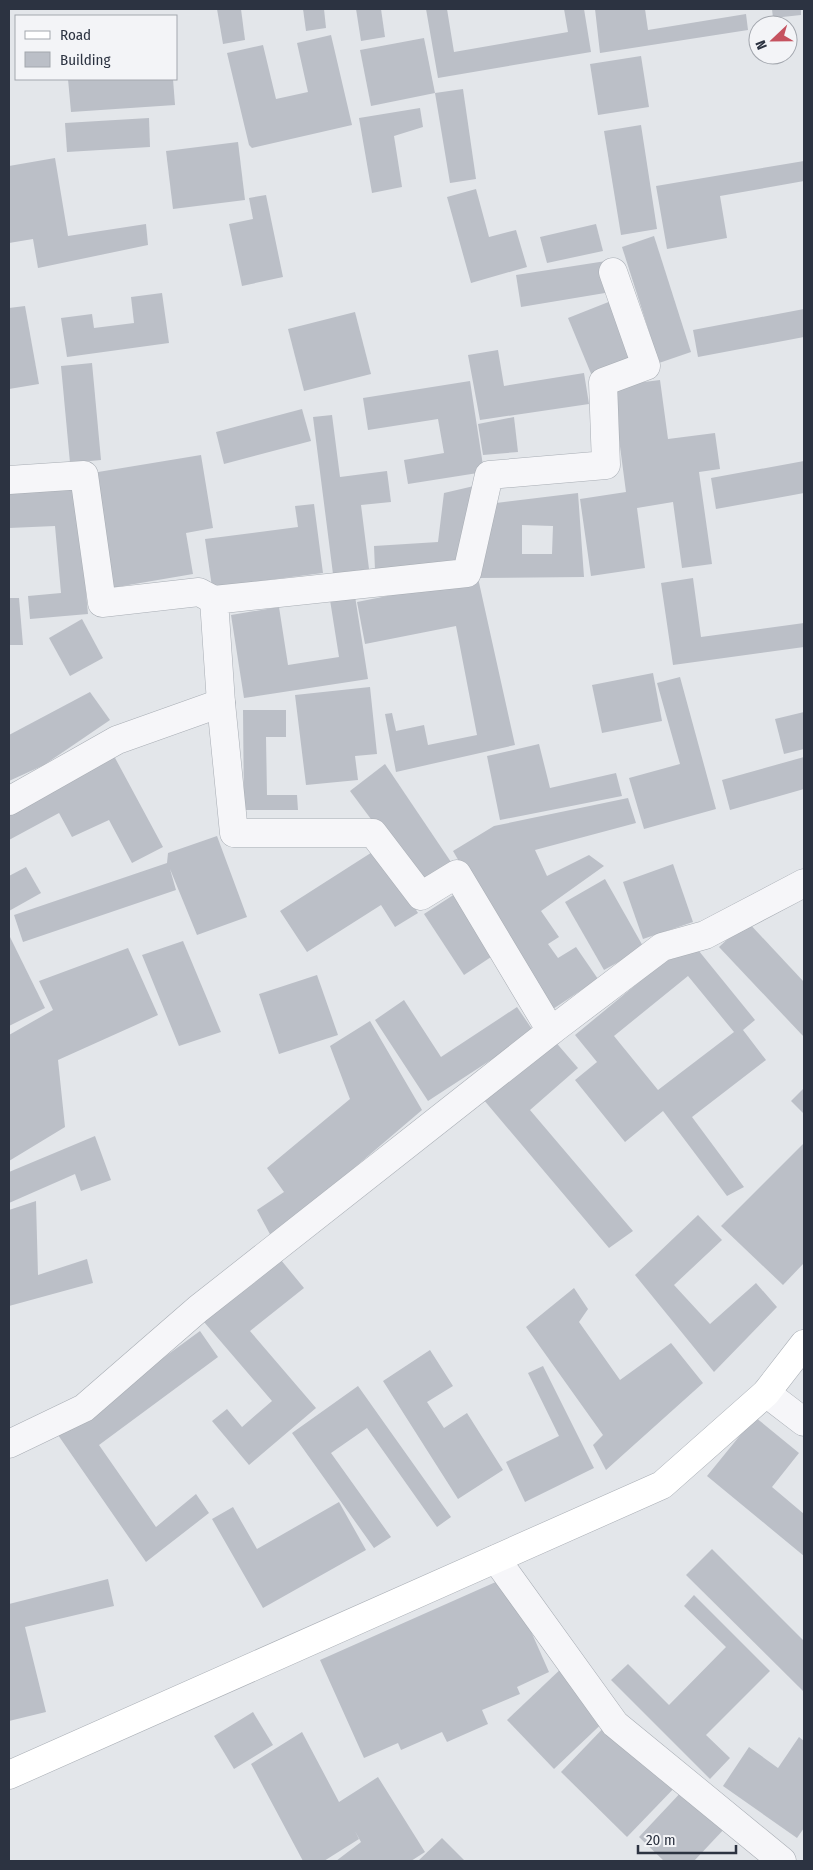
<svg xmlns="http://www.w3.org/2000/svg" width="813" height="1870" font-family="'Fira Sans Condensed',sans-serif">
<style>
.building{fill:#bbbfc7;fill-rule:evenodd}
.lines{fill:none;stroke-linecap:round;stroke-linejoin:round}
.minor-casing{stroke:#a8adb4;stroke-width:29}
.secondary-casing{stroke:#a8adb4;stroke-width:29}
.minor{stroke:#f6f6f9;stroke-width:28}
.secondary{stroke:#fff;stroke-width:28}
</style>
<rect width="100%" height="100%" fill="#e3e6ea"/>
<g class="building">
<path d="M217,9H241L245,40L223,44Z"/>
<path d="M303,9H324L326,28L306,31Z"/>
<path d="M356,9H381L385,37L361,41Z"/>
<path d="M426,9H447L454,52L568,32L564,9H584L591,52L438,78Z"/>
<path d="M595,9H645L648,30L746,14L748,30L600,53Z"/>
<path d="M772,9H801V15L773,18Z"/>
<path d="M331,35L352,125L252,148L249,145L227,53L263,45L276,99L308,92L297,43Z"/>
<path d="M424,38L435,93L371,106L360,50Z"/>
<path d="M641,56L649,107L598,115L590,64Z"/>
<path d="M68,79H173L175,105L71,112Z"/>
<path d="M463,89L476,179L450,183L435,93Z"/>
<path d="M420,108L423,127L394,136L402,187L372,193L359,118Z"/>
<path d="M149,118L150,147L67,152L65,123Z"/>
<path d="M641,125L657,229L621,235L604,131Z"/>
<path d="M238,142L245,200L173,209L166,151Z"/>
<path d="M55,158L68,236L146,224L148,245L38,268L33,239L9,243V166Z"/>
<path d="M804,161V181L720,196L727,238L667,249L656,186Z"/>
<path d="M476,189L489,237L516,230L527,267L471,283L447,197Z"/>
<path d="M266,195L283,277L242,286L229,224L253,219L249,198Z"/>
<path d="M596,224L603,251L547,263L540,237Z"/>
<path d="M654,236L691,352L659,363L622,247Z"/>
<path d="M606,261L611,292L521,307L516,275Z"/>
<path d="M162,293L169,343L67,357L61,318L92,314L94,328L134,323L131,297Z"/>
<path d="M611,301L634,358L592,376L568,318Z"/>
<path d="M25,306L39,384L9,389V308Z"/>
<path d="M804,309V337L698,357L693,330Z"/>
<path d="M355,312L371,374L304,391L288,329Z"/>
<path d="M498,350L504,386L584,373L589,404L480,420L468,355Z"/>
<path d="M92,363L101,460L70,463L61,366Z"/>
<path d="M660,380L668,439L715,433L720,469L699,472L712,564L682,568L673,502L637,508L645,568L591,576L580,499L626,492L612,386Z"/>
<path d="M470,381L484,472L408,484L404,460L444,453L438,419L368,430L363,398Z"/>
<path d="M302,409L311,441L224,464L216,432Z"/>
<path d="M332,415L340,477L387,471L391,502L361,505L369,569L333,574L313,417Z"/>
<path d="M514,417L518,452L483,455L478,424Z"/>
<path d="M201,455L213,528L186,533L193,574L111,588L92,473Z"/>
<path d="M804,461V493L716,509L711,478Z"/>
<path d="M76,483L88,614L30,619L28,596L61,593L55,526L9,528V488Z"/>
<path d="M474,486L462,564L375,570L374,546L438,542L444,493Z"/>
<path d="M578,493L584,577L478,578L515,745L396,772L385,714L392,713L396,731L424,725L428,745L477,735L456,626L365,644L357,602L478,578L488,504ZM522,525L553,526L552,554H522Z"/>
<path d="M314,504L323,573L212,587L205,539L298,527L295,506Z"/>
<path d="M693,578L701,637L804,623V647L673,665L661,583Z"/>
<path d="M355,596L368,679L244,698L231,615L279,607L288,665L339,657L330,600Z"/>
<path d="M9,598H19L23,645H9Z"/>
<path d="M82,619L103,658L70,676L49,638Z"/>
<path d="M653,673L662,721L602,733L592,685Z"/>
<path d="M680,677L716,809L644,829L629,778L680,764L657,683Z"/>
<path d="M370,687L377,754L355,756L358,780L306,785L295,695Z"/>
<path d="M90,692L110,720L44,765L9,781V735Z"/>
<path d="M243,710H286V737H266L267,795H297L298,810H244Z"/>
<path d="M804,712V749L784,754L775,719Z"/>
<path d="M539,744L550,788L616,773L622,796L500,820L487,756Z"/>
<path d="M114,756L163,847L132,863L109,820L72,837L59,813L9,840V809Z"/>
<path d="M804,757V789L730,810L722,780Z"/>
<path d="M385,764L451,862L418,882L350,791Z"/>
<path d="M628,798L636,823L535,850L547,876L589,855L604,866L541,911L559,937L548,944L558,958L576,947L598,979L553,1009L503,937L453,851L494,826Z"/>
<path d="M217,836L247,917L197,935L170,869L176,890L23,942L14,915L167,863L168,853Z"/>
<path d="M377,849L418,913L395,927L381,905L307,952L280,911Z"/>
<path d="M673,864L693,922L643,939L623,882Z"/>
<path d="M26,867L41,893L9,911V876Z"/>
<path d="M605,879L644,948L604,970L565,902Z"/>
<path d="M458,892L497,953L464,975L424,914Z"/>
<path d="M747,921L804,982V1037L719,947Z"/>
<path d="M9,935L45,1008L9,1026Z"/>
<path d="M690,940L755,1020L743,1030L766,1060L692,1117L744,1187L727,1196L663,1111L625,1142L575,1080L597,1062L575,1035ZM688,976L734,1032L658,1090L614,1036Z"/>
<path d="M183,941L221,1032L179,1046L142,955Z"/>
<path d="M128,948L158,1015L58,1060L65,1127L9,1161V1035L53,1010L39,981Z"/>
<path d="M317,975L338,1035L279,1054L259,994Z"/>
<path d="M404,1000L441,1057L517,1007L534,1032L428,1101L375,1020Z"/>
<path d="M370,1021L422,1110L272,1238L257,1210L284,1192L267,1168L350,1099L330,1046Z"/>
<path d="M553,1039L578,1068L530,1110L633,1231L609,1248L483,1099Z"/>
<path d="M804,1088V1114L791,1101Z"/>
<path d="M95,1136L111,1180L81,1191L75,1174L9,1203V1172Z"/>
<path d="M804,1143V1263L783,1285L721,1226Z"/>
<path d="M36,1201L38,1275L87,1259L93,1283L9,1306V1210Z"/>
<path d="M698,1215L722,1240L674,1285L710,1324L756,1283L777,1307L714,1372L635,1275Z"/>
<path d="M281,1260L304,1288L250,1331L316,1408L249,1465L212,1421L227,1409L242,1427L272,1401L204,1322Z"/>
<path d="M574,1288L588,1309L579,1322L620,1380L671,1343L703,1383L606,1470L593,1445L603,1435L526,1327Z"/>
<path d="M200,1331L218,1357L99,1445L156,1527L196,1494L209,1513L146,1562L58,1435Z"/>
<path d="M430,1350L453,1386L427,1402L444,1428L467,1413L503,1470L458,1499L383,1381Z"/>
<path d="M543,1366L594,1468L525,1502L506,1462L559,1436L528,1373Z"/>
<path d="M358,1386L451,1517L437,1527L367,1428L331,1453L391,1537L374,1548L292,1433Z"/>
<path d="M755,1417L799,1453L772,1487L804,1514V1556L707,1476Z"/>
<path d="M339,1502L366,1550L263,1608L212,1519L233,1507L257,1549Z"/>
<path d="M712,1549L804,1641V1692L686,1575Z"/>
<path d="M507,1577L549,1672L517,1687L520,1694L482,1710L488,1724L447,1742L442,1732L401,1750L398,1743L364,1758L320,1660Z"/>
<path d="M108,1579L114,1606L25,1627L46,1712L9,1721V1604Z"/>
<path d="M694,1595L770,1671L706,1735L730,1758L710,1779L611,1680L628,1664L669,1705L726,1647L684,1606Z"/>
<path d="M565,1665L612,1714L554,1769L507,1720Z"/>
<path d="M253,1712L273,1745L234,1769L214,1736Z"/>
<path d="M613,1718L679,1783L627,1837L561,1772Z"/>
<path d="M302,1732L339,1802L378,1777L425,1852L411,1861H336L361,1842L355,1831L359,1839L324,1861H303L251,1764Z"/>
<path d="M799,1737L804,1741V1828L797,1838L723,1786L749,1747L778,1768Z"/>
<path d="M685,1788L726,1827L694,1861H664L639,1837Z"/>
<path d="M442,1838L465,1861H418Z"/>
</g>
<g class="lines">
<g class="minor-casing">
<g id="minor">
<path d="M9,480L84,475L102,603L199,592L214,600"/>
<path d="M9,801L117,740L221,703"/>
<path d="M551,1031L662,947L705,935L804,883"/>
<path d="M766,1393L804,1422"/>
<path d="M9,1444L84,1408L198,1309L551,1031L457,874L421,896L373,833H234L221,703L214,600L467,573L489,475L606,465L603,382L646,366L613,272"/>
<path d="M496,1559L615,1724L782,1861"/>
</g>
</g>
<g class="secondary-casing">
<path id="secondary" d="M9,1775L662,1485L766,1393L804,1344"/>
</g>
<use href="#minor" class="minor"/>
<use href="#secondary" class="secondary"/>
</g>
<rect width="813" height="1870" fill="none" stroke="#2c3341" stroke-width="20"/>
<rect x="15" y="15" width="162" height="65" fill="#f3f4f7" stroke="#a3a7ae"/>
<rect x="25" y="31" width="25" height="8" fill="#ffffff" stroke="#a3a7ae"/>
<text x="60" y="40" font-size="15" fill="#2c3341">Road</text>
<rect x="25" y="52" width="25" height="15" fill="#bbbfc7" stroke="#a3a7ae"/>
<text x="60" y="65" font-size="15" fill="#2c3341">Building</text>
<g transform="translate(773 40) rotate(248)"><circle r="24" fill="#f3f4f7" stroke="#a3a7ae"/>
<path d="M0-4L9 19L0 12L-9 19Z" fill="#c5525f"/>
<text y="-8" font-size="14" font-weight="bold" text-anchor="middle" fill="#2c3341">N</text>
</g>
<path d="M638 1845v8h98v-8" fill="none" stroke="#2c3341" stroke-width="2.5"/>
<text x="646" y="1845" font-size="15" fill="#2c3341" stroke="#f3f4f7" stroke-width="4" paint-order="stroke">20 m</text>
</svg>
